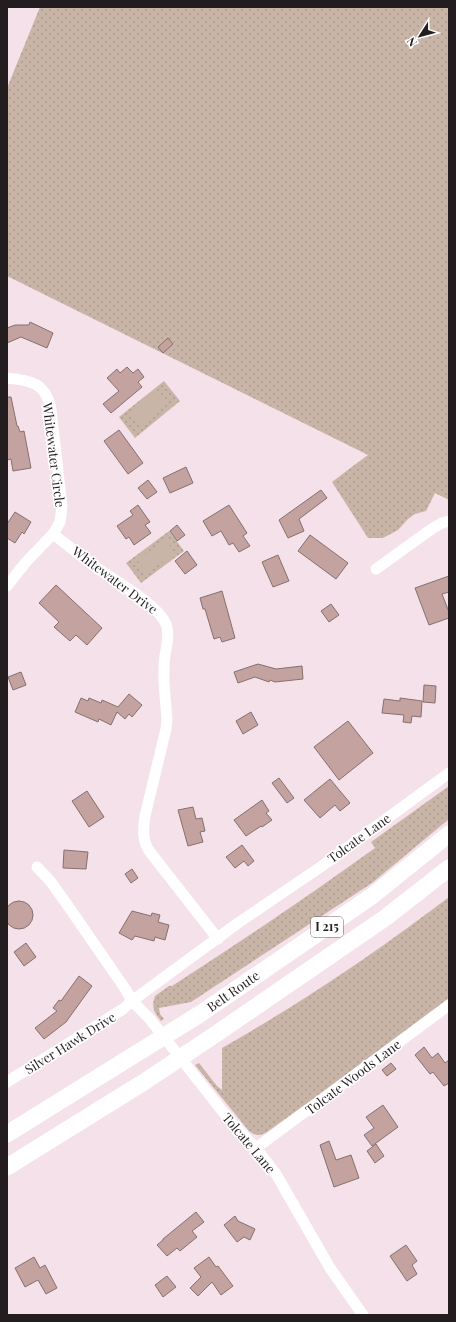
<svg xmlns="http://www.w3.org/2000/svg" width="456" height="1322" font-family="'Playfair Display',serif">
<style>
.grass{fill:url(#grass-dots)}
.garden{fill:#c9b5a7}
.building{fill:#c4a29f;stroke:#84716f}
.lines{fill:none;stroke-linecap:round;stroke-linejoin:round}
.minor{stroke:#fff;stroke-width:11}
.highway{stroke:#fff;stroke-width:17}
.labels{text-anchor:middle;stroke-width:3.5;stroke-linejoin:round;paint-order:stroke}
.shield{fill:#fff;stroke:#666163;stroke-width:1}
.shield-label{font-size:12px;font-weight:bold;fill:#241d20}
.street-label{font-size:13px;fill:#241d20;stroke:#fff}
</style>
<defs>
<pattern id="grass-dots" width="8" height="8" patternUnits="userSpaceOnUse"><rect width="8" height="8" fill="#c9b5a7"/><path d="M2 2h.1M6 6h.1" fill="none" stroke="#ac9b8f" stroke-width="1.8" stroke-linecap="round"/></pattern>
</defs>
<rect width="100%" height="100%" fill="#f5e1e9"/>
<g class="grass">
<path d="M40,7H449V500L435,493L426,511L415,514L408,519L398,530L383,538H368L332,482L353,466L368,455L7,276V88Z"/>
<path d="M164,381L180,401L135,438L119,417Z"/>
<path d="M169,531L184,551L141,583L126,563Z"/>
<path d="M449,786V819L372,883L191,1002L159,1008L160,1014L164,1019L161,1021C154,1012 151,1007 155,996L169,986H172C241,942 308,896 375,848L371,842Z"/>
<path d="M449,897V998L436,1009L314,1101L303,1106L267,1132C260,1136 256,1136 249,1131L195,1065L199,1063L217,1086L222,1090V1048C301,1003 377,952 449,897Z"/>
</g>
<g class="garden">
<path d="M158,390L168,403L141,425L130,413Z"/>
<path d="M166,540L175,553L147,573L137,560Z"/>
</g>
<g class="building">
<path d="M30,322L53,333L47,348L21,337L7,343V328L15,325H29Z"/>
<path d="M168,338L173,344L163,353L158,347Z"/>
<path d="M127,367L133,373L138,369L144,377L138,382L142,387L111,413L103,404L119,391L107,378L117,369L120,373Z"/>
<path d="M7,397H11L17,426H18L20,432L24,431L31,468L13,471L11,459L7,460Z"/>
<path d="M119,430L143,463L128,474L104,441Z"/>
<path d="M186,467L193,483L170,493L163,478Z"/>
<path d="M148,480L157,492L147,499L138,488Z"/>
<path d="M321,490L327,498L299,519L304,531L288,538L279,520Z"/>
<path d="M138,505L150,522L145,525L151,533L134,545L129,537L126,539L117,526L133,515L130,511Z"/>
<path d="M229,505L247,533L243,536L250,546L239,552L233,543L229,545L221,531L212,536L203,521Z"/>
<path d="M15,512L31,522L24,534L22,532L15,543L7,538V524Z"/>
<path d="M177,525L185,535L177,541L170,531Z"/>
<path d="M310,535L348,563L336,579L298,551Z"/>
<path d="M187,551L197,565L185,574L175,561Z"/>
<path d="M278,555L289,581L273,587L262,562Z"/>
<path d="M449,576V592L442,594L449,612V618L429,625L415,588Z"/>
<path d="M56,585L102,628L87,645L76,635L70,641L54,627L59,622L39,603Z"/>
<path d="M222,591L235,638L222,642L220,637L214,639L205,609H203L200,598Z"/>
<path d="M331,604L339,615L329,622L321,611Z"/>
<path d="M258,664L276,669L302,666L303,679L275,682L270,680L269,682L255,677L238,683L234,672Z"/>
<path d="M21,672L26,685L13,690L8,677Z"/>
<path d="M424,685L436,686L435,703L423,702Z"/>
<path d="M129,694L142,705L132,717L129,714L125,719L117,712L111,725L99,719L98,722L75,712L81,698L88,701L89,698L101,703L102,700L118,707Z"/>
<path d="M400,698L422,701L421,717L412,716L411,723L403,722L404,715L382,713L384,699L400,701Z"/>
<path d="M251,712L258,725L243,734L236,721Z"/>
<path d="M348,721L373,753L339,780L314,747Z"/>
<path d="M279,778L294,798L287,803L272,783Z"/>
<path d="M330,779L350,803L340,811L335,805L320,818L304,800Z"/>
<path d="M87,791L104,817L89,827L72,801Z"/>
<path d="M262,800L269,811L266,813L272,820L262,827L261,826L246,836L234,820Z"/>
<path d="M193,807L196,819L202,818L205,831L200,832L203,842L188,846L178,810Z"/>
<path d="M242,845L254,861L248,866L244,861L235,868L226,857Z"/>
<path d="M64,850L88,852L86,869L63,868Z"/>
<path d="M132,869L138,878L131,883L125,874Z"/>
<circle cx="19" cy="915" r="14"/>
<path d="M132,911L151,916L152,913L160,915L158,922L169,925L165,940L155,937L154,941L135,936L132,940L119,933Z"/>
<path d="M26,943L36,957L24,966L14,952Z"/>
<path d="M79,976L92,986L66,1022L44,1039L35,1028L57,1011L53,1008L59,1000L61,1001Z"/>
<path d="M424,1047L432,1058L438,1053L445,1063L449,1060V1083L444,1086L433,1072L430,1074L415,1055Z"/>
<path d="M391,1063L396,1069L387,1076L382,1070Z"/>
<path d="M383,1105L398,1127L372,1146L364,1135L374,1128L366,1117Z"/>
<path d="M329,1141L336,1160L351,1155L359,1178L334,1187L320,1145Z"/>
<path d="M376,1144L384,1156L375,1163L367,1151Z"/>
<path d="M196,1212L204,1222L192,1231L197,1237L180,1251L177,1248L167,1256L157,1245L163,1240V1239Z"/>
<path d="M235,1216L238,1221L255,1229L250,1240L244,1237L237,1242L224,1225Z"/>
<path d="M406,1245L417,1261L412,1265L417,1274L407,1281L390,1256Z"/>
<path d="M34,1257L40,1268L45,1265L57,1288L46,1294L38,1280L25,1287L15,1268Z"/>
<path d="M209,1257L216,1267L218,1266L233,1286L221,1295L212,1282L198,1296L190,1288L201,1277L194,1268Z"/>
<path d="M167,1276L176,1287L163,1297L155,1285Z"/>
</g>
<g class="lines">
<g class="minor">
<path d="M7,378C30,380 46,383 51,409L62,507L60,522L53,534L26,562L7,586"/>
<path d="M53,534C67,545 81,556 96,567C113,580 162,606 167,627C170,640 164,653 164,666C163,684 166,702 167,720L166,729L145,816C143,829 142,841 150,852L218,939"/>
<path d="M376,569L433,528L442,523L449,521"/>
<path d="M37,867L51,882L66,903L126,990L132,1001L149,1018L231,1122L256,1148L276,1174L330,1268L363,1315"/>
<path d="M7,1082L123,1009L132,1001L238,923L322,866L449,773"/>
<path d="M256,1148L449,1005"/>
</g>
<g class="highway">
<path d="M7,1134L200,1014L372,896L449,834"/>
<path d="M7,1167L144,1082L216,1034L385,918L449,868"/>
</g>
</g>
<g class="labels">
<rect class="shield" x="311" y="917" width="32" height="20" rx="3"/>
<g class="shield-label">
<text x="327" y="931">I 215</text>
</g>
<g class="street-label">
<text transform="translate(54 455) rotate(83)" y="5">Whitewater Circle</text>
<text transform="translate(115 580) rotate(37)" y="5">Whitewater Drive</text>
<text transform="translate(359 838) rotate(-36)" y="5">Tolcate Lane</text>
<text transform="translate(233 991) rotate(-35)" y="5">Belt Route</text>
<text transform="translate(70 1043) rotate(-32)" y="5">Silver Hawk Drive</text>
<text transform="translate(353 1077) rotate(-37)" y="5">Tolcate Woods Lane</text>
<text transform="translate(249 1143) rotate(50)" y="5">Tolcate Lane</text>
</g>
</g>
<rect width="456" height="1322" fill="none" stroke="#241d20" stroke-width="16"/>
<g transform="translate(420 36) rotate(234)" stroke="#ffffff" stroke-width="3" paint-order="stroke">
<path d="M0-3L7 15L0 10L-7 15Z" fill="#241d20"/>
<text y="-6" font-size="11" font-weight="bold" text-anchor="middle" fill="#241d20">N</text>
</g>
</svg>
